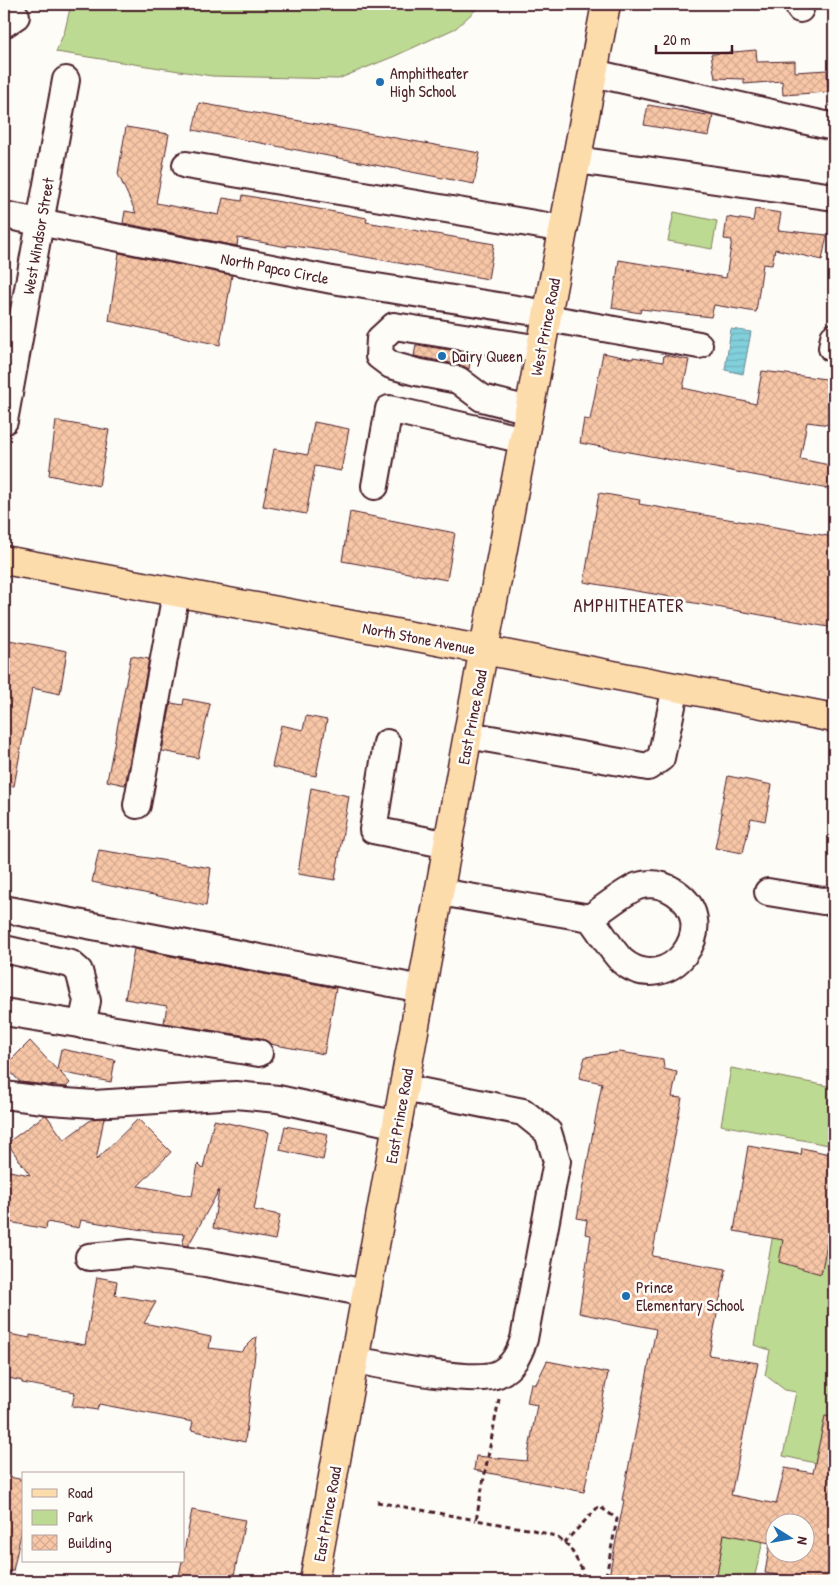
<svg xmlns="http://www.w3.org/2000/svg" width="838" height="1585" font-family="'Patrick Hand',sans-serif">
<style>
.green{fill:#bcda92;stroke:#837c5e}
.water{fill:url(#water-rules);stroke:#6b8995}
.building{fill:url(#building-cross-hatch);stroke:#4a1f2b;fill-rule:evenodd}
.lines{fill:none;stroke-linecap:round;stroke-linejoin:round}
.minor-casing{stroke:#4a1f2b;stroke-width:30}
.major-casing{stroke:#4a1f2b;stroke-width:31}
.path{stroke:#4a1f2b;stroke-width:3;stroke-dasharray:5 4;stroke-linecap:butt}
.minor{stroke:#fdfcf7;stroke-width:26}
.major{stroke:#fddcac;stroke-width:28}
.poi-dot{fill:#1f6fb2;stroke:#fdfcf7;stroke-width:2}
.labels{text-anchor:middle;stroke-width:5;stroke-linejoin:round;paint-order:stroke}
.poi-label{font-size:16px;fill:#4a1f2b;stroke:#fdfcf7;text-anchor:start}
.street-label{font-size:16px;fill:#4a1f2b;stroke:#fdfcf7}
.neighbourhood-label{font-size:18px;letter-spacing:1px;fill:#4a1f2b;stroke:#fdfcf7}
</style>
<defs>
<pattern id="water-rules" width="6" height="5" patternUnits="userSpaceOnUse" patternTransform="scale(1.25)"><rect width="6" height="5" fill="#81d0dc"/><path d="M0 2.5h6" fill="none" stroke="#71b2bd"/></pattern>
<pattern id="building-cross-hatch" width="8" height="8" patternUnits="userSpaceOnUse" patternTransform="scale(1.25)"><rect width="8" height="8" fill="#f8c7a7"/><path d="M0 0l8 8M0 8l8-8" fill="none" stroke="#d6aa90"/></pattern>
</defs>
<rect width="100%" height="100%" fill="#fdfcf7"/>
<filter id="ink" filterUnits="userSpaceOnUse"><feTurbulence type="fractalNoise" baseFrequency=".02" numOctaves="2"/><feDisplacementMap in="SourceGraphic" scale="10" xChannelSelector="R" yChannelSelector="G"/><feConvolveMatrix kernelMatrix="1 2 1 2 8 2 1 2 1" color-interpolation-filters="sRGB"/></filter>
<g filter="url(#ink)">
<g class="green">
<path d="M71,4H482L456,28L395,56L338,79L212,76L56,52L65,30Z"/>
<path d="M674,212L717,221L712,249L668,241Z"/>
<path d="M731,1068L834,1087V1146L721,1125Z"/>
<path d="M787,1152L834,1159V1467L783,1456L796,1392L785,1390L765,1375L770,1350L754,1345Z"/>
<path d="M724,1534L763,1541L754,1579L764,1581H716Z"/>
</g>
<path class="water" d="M731,329L751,332L743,374L725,370Z"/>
<g class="building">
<path d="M756,50L757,62L795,61V72L827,70L828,92L783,95L782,81L744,84V79L715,78L711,54Z"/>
<path d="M199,103L480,153L474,184L193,130Z"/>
<path d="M648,105L713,116L709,136L644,125Z"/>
<path d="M126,127L169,134L156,203L219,215L223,198L242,201L243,195L367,218L366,222L494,244L488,279L343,253L287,245V247L238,238L237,246L123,223L125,211L136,213L118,174Z"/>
<path d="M755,209L781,213L778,230L827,235L822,260L775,249L772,265L763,264L756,312L714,305L711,317L641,309L640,313L612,308L619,260L726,278L732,240L724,239L727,217L753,221Z"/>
<path d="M119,253L232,275L220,345L109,321Z"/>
<path d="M416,345L471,353L469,369L461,365L414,356Z"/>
<path d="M603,353L633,359V357L663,362L664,355L689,360L683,388L756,404L762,371L834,380V404L830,425L807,422L800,459L834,466V490L580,443L584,419L590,420Z"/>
<path d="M56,421L109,430L99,486L49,475Z"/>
<path d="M314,422L349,429L341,471L315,466L306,514L263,506L274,449L308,455Z"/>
<path d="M599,493L640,500L639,504L834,537V628L683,601V599L584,582Z"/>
<path d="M350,512L455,533L447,580L342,561Z"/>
<path d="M4,639L67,651L60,694L32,688L14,786L4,785Z"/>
<path d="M131,656L149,659L125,785L107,781Z"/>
<path d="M184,699L210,704L198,758L162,751L171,703L183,705Z"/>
<path d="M306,716L327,720L316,776L272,767L281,725L303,730Z"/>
<path d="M728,776L772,785L765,821L751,818L743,853L715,848L722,813L720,812Z"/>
<path d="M311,788L349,796L335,880L298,874Z"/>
<path d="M99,850L211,868L206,906L92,882Z"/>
<path d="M134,949L336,988L324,1054L270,1044L261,1038L164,1023L167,1006L125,999Z"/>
<path d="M30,1041L57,1070L61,1049L115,1060L111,1082L60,1072L70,1083L66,1087L20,1082L5,1066Z"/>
<path d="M620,1052L663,1059L664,1069L677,1072L672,1097L682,1098L652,1256L726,1269L709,1355L758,1363L731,1495L776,1504L785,1468L813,1473L825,1416L834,1417V1581H811L765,1573L770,1543L724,1534L716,1581H608L624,1500H622L656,1329L579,1313L591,1235L585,1234L587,1220L577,1218L602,1083L579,1078L585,1057ZM776,1522H806V1552H776Z"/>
<path d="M45,1115L47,1116L64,1140L92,1119L104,1118L96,1160L138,1119L171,1152L138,1186L192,1196L198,1164L203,1169L214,1120L269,1132L254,1210L280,1215L275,1240L213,1228L219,1190L188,1246L182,1245L185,1234L149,1231L81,1220L79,1228L47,1222L46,1229L4,1221V1170L30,1175L7,1143Z"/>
<path d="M285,1126L328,1134L323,1160L280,1150Z"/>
<path d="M748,1146L801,1155L802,1148L834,1155V1210L821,1274L779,1262L783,1240L734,1231Z"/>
<path d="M97,1277L117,1281L115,1295L156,1302L144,1323L211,1337L209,1348L241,1352L257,1336L245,1442L191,1430L193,1422L99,1404L97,1410L72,1406L75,1392L22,1383V1381L4,1377V1333L30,1338V1335L85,1345Z"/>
<path d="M547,1361L608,1373L584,1492L474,1470L476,1456L527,1461L537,1405L527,1403L531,1383L536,1384Z"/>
<path d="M4,1476L24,1480V1520L13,1571H4Z"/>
<path d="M192,1510L245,1520L233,1581H178L182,1561H184V1552Z"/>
</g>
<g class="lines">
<g class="minor-casing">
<g id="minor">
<path d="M800,9V4"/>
<path d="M4,24L16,16"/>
<path d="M593,73L834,127"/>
<path d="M577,160L834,197"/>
<path d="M186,165L564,229"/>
<path d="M4,215L332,280L548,314"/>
<path d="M547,318L699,345"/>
<path d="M834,337L832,348L834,349"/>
<path d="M529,410L482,398L458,380L416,372L391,365L379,356L380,339L394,326L541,349"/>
<path d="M4,421L66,80"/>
<path d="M375,486L389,409L524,440"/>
<path d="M468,735L648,767L661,758L676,687"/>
<path d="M387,743L373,830L449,845"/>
<path d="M137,805L176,593"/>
<path d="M440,892L590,918C601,910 627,890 638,886C651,882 664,885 675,892C725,925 668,1000 622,961C611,950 600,930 590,918"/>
<path d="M768,892L823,901L834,900"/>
<path d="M4,909L422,989"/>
<path d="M4,949L71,964L79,971L87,1001L82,1025"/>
<path d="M4,1012L259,1053"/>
<path d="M4,1095L51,1101L94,1104L236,1095L278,1099L398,1125"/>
<path d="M89,1257L131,1253L205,1263L367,1293"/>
<path d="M354,1360C384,1365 473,1385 498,1374C513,1367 519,1354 524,1339L557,1161L548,1132L523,1112L404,1088"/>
</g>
</g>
<g class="major-casing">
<g id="major">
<path d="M4,560L422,638L834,718"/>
<path d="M314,1581L472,712L606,4"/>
</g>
</g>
<g class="path">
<path d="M499,1399L476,1520L533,1530L555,1536L569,1546L583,1571V1581"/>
<path d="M377,1502L476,1520"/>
<path d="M564,1543L599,1506L617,1519L605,1581"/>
</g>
<use href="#minor" class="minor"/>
<use href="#major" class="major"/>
</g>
</g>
<g class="poi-dot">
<circle cx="380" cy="82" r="5"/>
<circle cx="442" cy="356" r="5"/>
<circle cx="626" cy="1296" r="5"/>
</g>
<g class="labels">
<g class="poi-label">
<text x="390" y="79">Amphitheater<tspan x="390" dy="18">High School</tspan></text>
<text x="452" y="362">Dairy Queen</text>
<text x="636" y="1293">Prince<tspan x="636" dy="18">Elementary School</tspan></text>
</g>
<g class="street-label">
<text transform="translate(38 236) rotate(-80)" y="6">West Windsor Street</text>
<text transform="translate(275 268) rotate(11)" y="6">North Papco Circle</text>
<text transform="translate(545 327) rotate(-79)" y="6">West Prince Road</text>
<text transform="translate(419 638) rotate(11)" y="6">North Stone Avenue</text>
<text transform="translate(472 717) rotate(-79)" y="6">East Prince Road</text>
<text transform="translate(399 1116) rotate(-80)" y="6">East Prince Road</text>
<text transform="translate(327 1514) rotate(-80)" y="6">East Prince Road</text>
</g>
<g class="neighbourhood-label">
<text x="629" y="612">AMPHITHEATER</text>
</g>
</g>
<rect width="838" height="1585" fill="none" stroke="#fdfcf7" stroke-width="20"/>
<rect x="10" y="10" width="818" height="1565" fill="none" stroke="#4a1f2b" stroke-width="2" filter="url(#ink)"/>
<rect x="22" y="1472" width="162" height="90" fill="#fdfcf7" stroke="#b5a4a5"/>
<rect x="32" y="1489" width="25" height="8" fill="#fddcac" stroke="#b5a4a5"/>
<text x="68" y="1498" font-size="15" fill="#4a1f2b">Road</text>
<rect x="32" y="1510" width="25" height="15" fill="#bcda92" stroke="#b5a4a5"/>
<text x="68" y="1522" font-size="15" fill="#4a1f2b">Park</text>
<rect x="32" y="1535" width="25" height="15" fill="url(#building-cross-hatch)" stroke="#b5a4a5"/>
<text x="68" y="1548" font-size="15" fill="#4a1f2b">Building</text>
<g transform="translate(790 1538) rotate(101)"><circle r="24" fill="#fdfcf7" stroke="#b5a4a5"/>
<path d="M0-4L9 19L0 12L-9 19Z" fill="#1f6fb2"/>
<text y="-8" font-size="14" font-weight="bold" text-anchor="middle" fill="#4a1f2b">N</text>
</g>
<path d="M656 45v8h76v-8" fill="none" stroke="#4a1f2b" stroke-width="2.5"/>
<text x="663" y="45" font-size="15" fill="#4a1f2b" stroke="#fdfcf7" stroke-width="4" paint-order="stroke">20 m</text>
</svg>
